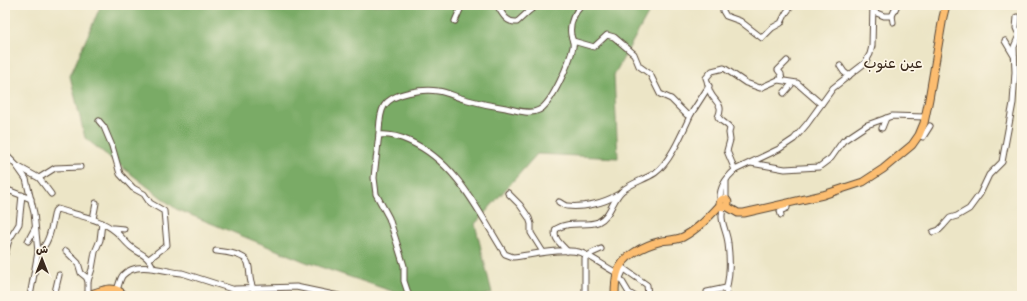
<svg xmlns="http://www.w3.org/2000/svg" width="1027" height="301" font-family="'Balsamiq Sans','Playpen Sans Arabic',sans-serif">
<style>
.forest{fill:#7aab66;stroke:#5a6a42}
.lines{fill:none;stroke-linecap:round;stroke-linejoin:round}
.minor-casing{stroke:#564637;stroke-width:7}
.major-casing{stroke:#564637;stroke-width:9}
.minor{stroke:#fff;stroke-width:5}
.major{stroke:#fcbd6f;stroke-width:7}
.labels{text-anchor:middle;stroke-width:3.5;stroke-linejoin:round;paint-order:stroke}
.quarter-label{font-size:15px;fill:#3b2a1e;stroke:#fcf5e5}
</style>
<rect width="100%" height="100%" fill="#fcf5e5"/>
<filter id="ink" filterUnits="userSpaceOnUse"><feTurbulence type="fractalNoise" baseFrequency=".025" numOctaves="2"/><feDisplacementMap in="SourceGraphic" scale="8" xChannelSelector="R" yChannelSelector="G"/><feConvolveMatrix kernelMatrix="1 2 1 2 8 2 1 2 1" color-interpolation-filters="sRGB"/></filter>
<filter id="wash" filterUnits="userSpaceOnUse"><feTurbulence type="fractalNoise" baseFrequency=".012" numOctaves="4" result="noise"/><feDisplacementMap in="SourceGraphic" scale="16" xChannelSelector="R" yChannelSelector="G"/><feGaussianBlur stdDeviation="0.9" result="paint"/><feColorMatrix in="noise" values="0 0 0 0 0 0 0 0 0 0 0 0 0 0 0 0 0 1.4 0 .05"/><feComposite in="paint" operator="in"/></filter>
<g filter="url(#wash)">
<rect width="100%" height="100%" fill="#ece5c6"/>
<path class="forest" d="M101,5H653L614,75L618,158L537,154L475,224L492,293L481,296H406L306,262L176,209L85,138L70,76Z"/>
</g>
<g filter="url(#ink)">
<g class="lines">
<g class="minor-casing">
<g id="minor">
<path d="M497,5C502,13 506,23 517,22L529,11L537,5"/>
<path d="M723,5V11L726,16L740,21L762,38L772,28L781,23L786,13L792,5"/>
<path d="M874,12L884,16H892L897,5"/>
<path d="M892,16L893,22"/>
<path d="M1017,17L1016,28L1019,35"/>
<path d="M455,21L462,5"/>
<path d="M573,41L594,47L607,35L614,37L634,54L639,66L650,74L660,94L671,99L687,115L691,114L709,86"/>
<path d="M1005,41L1014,56"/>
<path d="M840,66L844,72L849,76"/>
<path d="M782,80L781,74L778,70L787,61"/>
<path d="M784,93L791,85V83"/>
<path d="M99,121L104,127L112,146L120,174L133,188L144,194L150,203L164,211L167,245L149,259"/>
<path d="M882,128L886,118"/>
<path d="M379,135C389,134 400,137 409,141C457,162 479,213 505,254L513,257C532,255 564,247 582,253C594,258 605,267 617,273"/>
<path d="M919,135L923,137L930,126"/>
<path d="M5,154L16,165L26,179L34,213L38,252L30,296"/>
<path d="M751,163L785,169L819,167L831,158L843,141L867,125L892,116L925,117"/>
<path d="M17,166L39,178L51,194"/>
<path d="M735,170L727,151L730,140L729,133L730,128C727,123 722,123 718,117C724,105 716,103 711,94C708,89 708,82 706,78L712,71L724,68L746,83L760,88L778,80L797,83L821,104"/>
<path d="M39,178L55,168L80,167"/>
<path d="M5,189L31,199"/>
<path d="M508,193L520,205L529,218L531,224V233L543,252"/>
<path d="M726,199V182"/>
<path d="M720,200C719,188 726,178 735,170L779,149L794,139L807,124L833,88L865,63L870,54L872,46L873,5"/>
<path d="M559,202C561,203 565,206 567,206C583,208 604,203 617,195"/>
<path d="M724,207C718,219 727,231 728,243C729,252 730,262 729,271C729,279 726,288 726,296"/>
<path d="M781,215L780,211L787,208V203"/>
<path d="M93,219L96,203"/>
<path d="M113,228L124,229"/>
<path d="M933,232L939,230L943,226L950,218L957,216L969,209L980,194L989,175L1002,162L1013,103L1015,72L1014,47L1022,28"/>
<path d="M28,241L35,228"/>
<path d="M66,251L78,263L81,273L86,277L88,281"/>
<path d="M216,251C225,252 245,254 248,263C251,272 248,278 253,288"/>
<path d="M567,251C562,245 552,238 556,229C571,220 585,227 598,222C611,216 612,200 622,191C631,183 644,180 655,173C670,163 683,131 691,114"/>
<path d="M38,252C50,245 52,223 55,211L57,209C76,215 99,218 115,231C121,236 125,242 131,247C141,255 147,254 153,267"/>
<path d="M5,254L9,240L19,224L22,195"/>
<path d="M620,266L647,285L648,296"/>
<path d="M624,269L620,278L629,293L634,296"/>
<path d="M235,289L296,287L339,296"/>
<path d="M117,290C119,285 120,278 123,275C138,260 165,272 182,273L254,296"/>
<path d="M707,292L726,288"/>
<path d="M88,295V281L92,269L95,252L100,240L102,223"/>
<path d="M54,296L59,275"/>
<path d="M409,296L404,281V266L389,218L376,194L374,178C375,166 377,154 378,142C380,131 378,116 384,106C393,92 424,89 438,91C447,92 456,97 464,99C478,103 492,106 506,108C515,110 530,115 539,110C552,104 570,61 573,47C574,42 572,40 571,35C569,23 574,13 582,5"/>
<path d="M585,296V258L592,253L601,249"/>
</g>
</g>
<g class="major-casing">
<g id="major">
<circle cx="724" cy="203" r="4"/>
<path d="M726,206L738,213H744L823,195L863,182L883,169L912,145L919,135L924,123L929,99L943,17L946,5"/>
<path d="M85,296C97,293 115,282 124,296"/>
<path d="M615,296C615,289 615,281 617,274C621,256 645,245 662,241C669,240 676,240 683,237C698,229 709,217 720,205"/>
</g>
</g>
<use href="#minor" class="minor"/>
<use href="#major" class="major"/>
</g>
</g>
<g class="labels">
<g class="quarter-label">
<text x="893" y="68">عين عنوب</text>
</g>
</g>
<rect width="1027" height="301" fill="none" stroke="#fcf5e5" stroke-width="20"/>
<g transform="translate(42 259)" stroke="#fcf5e5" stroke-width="3" paint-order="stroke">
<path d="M0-3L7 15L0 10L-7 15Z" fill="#3b2a1e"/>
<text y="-6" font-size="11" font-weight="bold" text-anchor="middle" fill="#3b2a1e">ش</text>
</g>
</svg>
